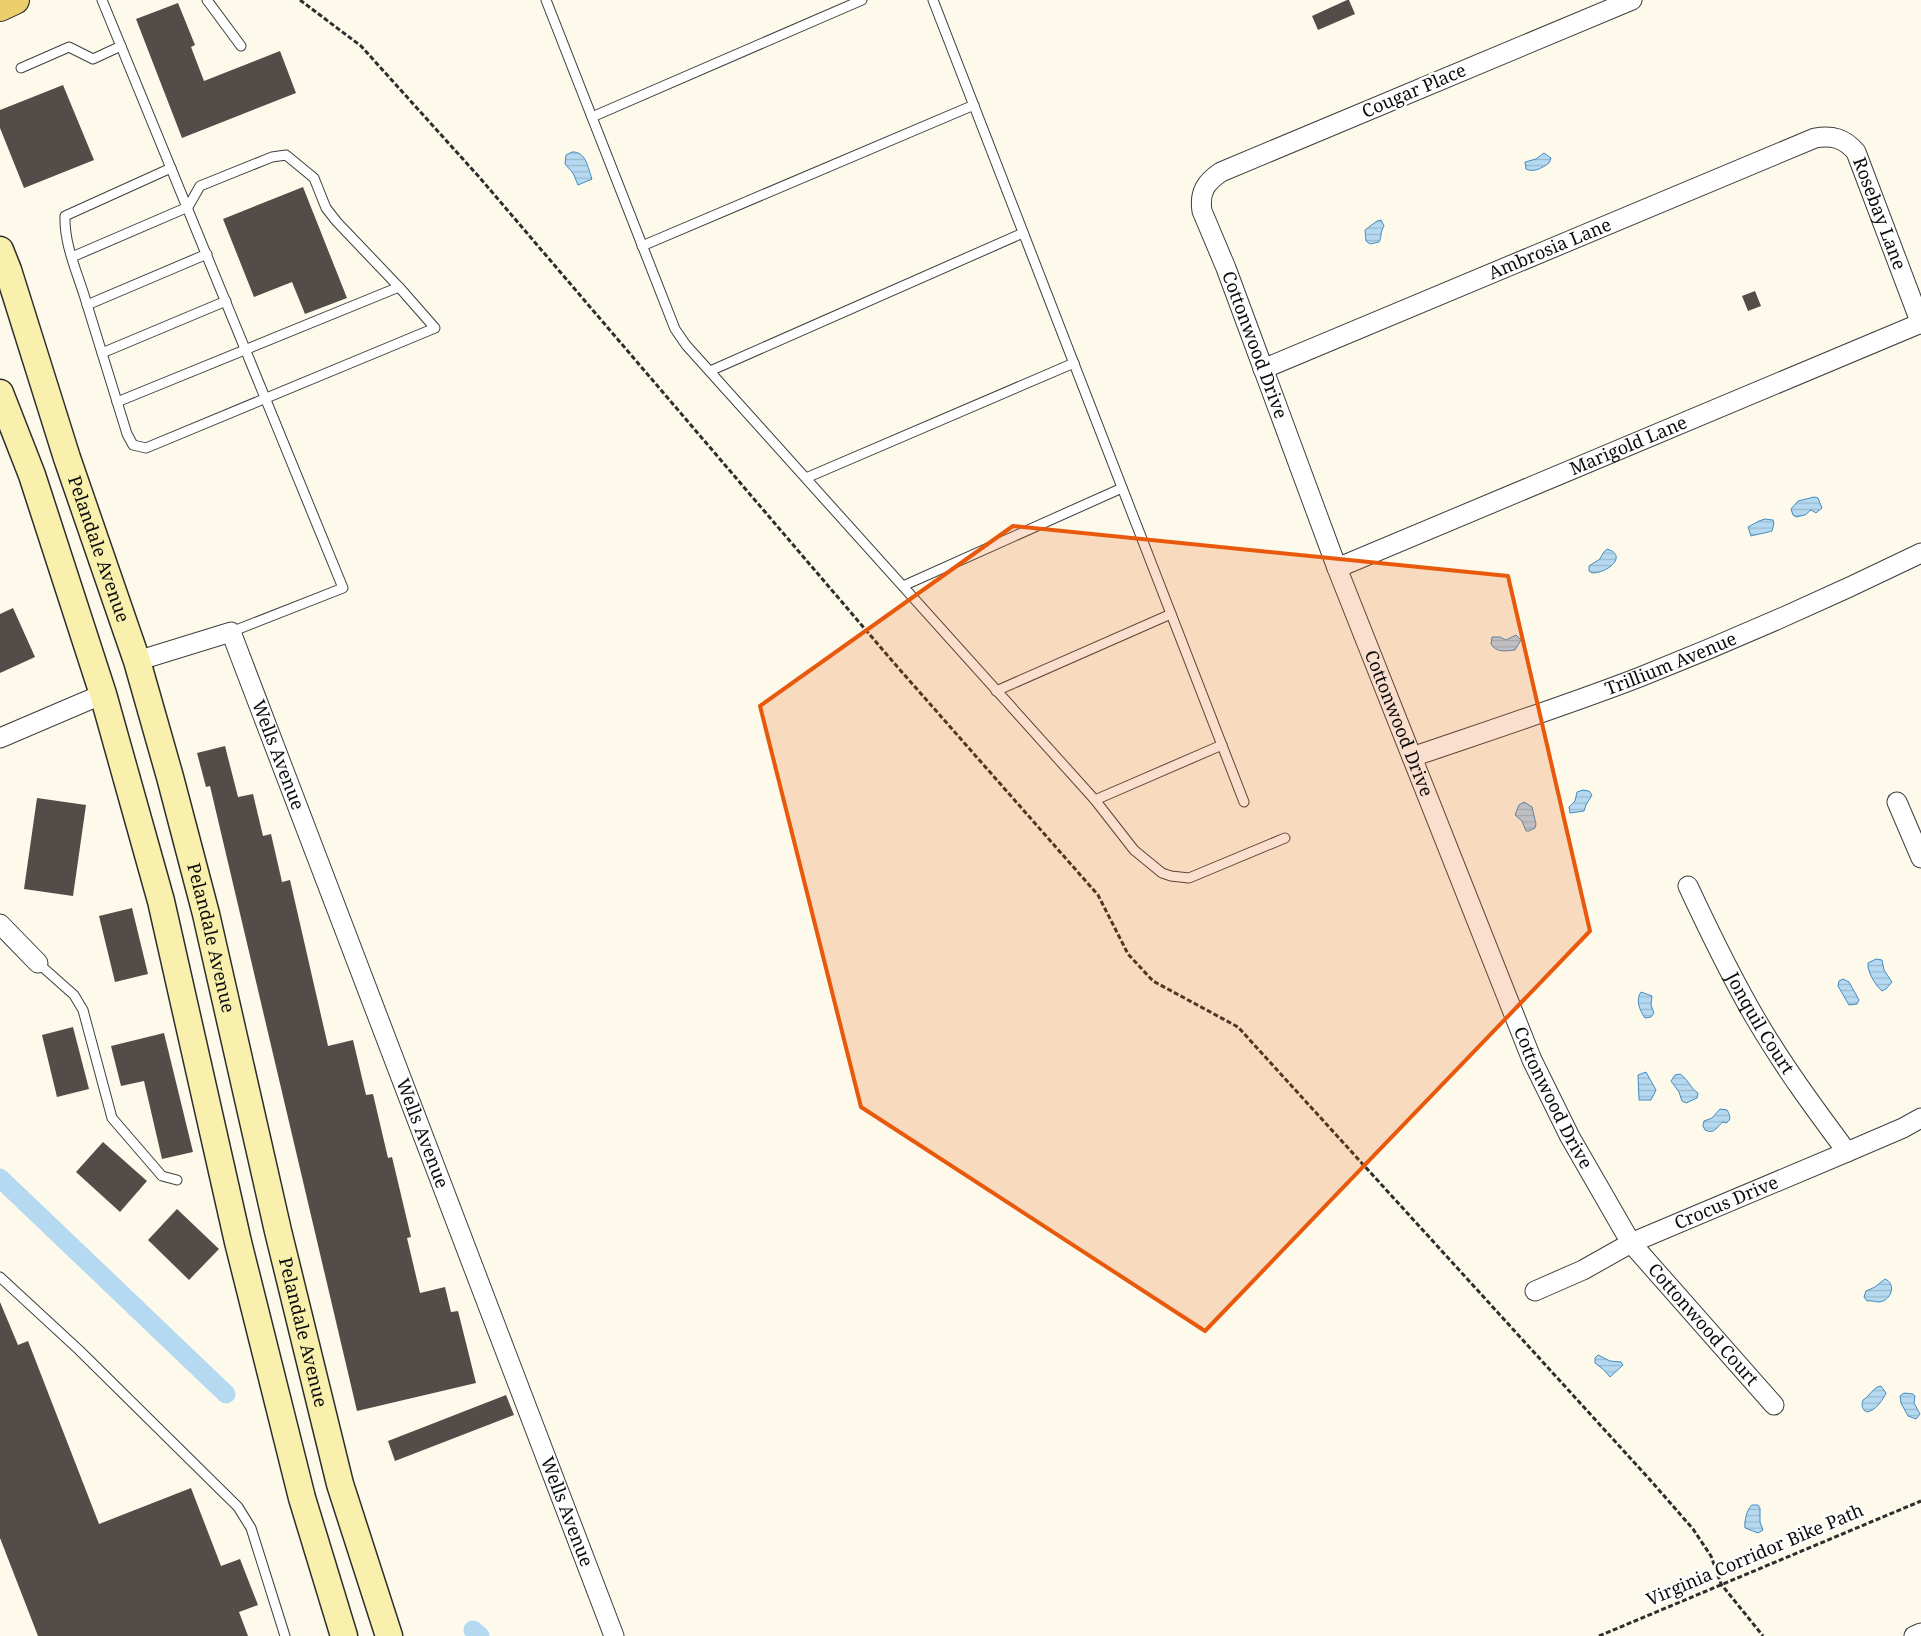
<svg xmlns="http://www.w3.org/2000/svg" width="1921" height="1636" font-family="'Noto Serif',serif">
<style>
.water{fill:url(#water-rules);stroke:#438cc1}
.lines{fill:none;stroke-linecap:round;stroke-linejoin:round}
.canal{stroke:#b5d9f0;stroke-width:19}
.building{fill:#534d49}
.service-casing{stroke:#3f3f3f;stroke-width:11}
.minor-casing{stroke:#3f3f3f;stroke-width:21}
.secondary-casing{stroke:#2e2e2e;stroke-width:29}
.primary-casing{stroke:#1d1d1d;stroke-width:30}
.path{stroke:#2e2e2e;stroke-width:3;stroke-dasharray:5 2.5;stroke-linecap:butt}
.service{stroke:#fff;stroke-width:9}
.minor{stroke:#fff;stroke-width:19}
.secondary{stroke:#f8f0ac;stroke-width:26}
.primary{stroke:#eccf6d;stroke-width:28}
.marked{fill:#e8590c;fill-opacity:0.2;stroke:#e8590c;stroke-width:4;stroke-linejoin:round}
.labels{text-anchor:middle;stroke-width:5;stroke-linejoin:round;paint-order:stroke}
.street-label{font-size:18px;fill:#0c0c0c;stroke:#fff}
</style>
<defs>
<pattern id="water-rules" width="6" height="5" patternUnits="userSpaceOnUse" patternTransform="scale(1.25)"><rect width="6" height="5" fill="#b5d9f0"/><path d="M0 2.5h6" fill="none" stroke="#9ab9cd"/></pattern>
</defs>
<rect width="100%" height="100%" fill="#fdfaec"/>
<g class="water">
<path d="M572,152C586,151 588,168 592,179L578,185L573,173L565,164L566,155Z"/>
<path d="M1544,153L1551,158L1549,163C1542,168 1534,173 1526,169L1525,162L1536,159Z"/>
<path d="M1381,220L1384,226C1380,232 1382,237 1379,242L1370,244L1366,241L1365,230L1377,221Z"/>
<path d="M1814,497L1818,498L1822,508L1816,513L1811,510L1805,515L1796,517L1793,515L1791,509L1798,501Z"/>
<path d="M1765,519L1773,520L1774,523L1772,531C1770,532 1754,535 1751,536L1748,527L1759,521Z"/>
<path d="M1607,549C1628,555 1609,573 1592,573L1589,571V566L1600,559L1603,553Z"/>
<path d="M1516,635L1521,640L1515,650C1506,651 1496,653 1491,644L1492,637H1500L1506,640Z"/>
<path d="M1583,790L1589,791L1592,795L1586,805L1584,811L1570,813L1569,807L1575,801L1577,792Z"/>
<path d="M1524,802L1532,807L1536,824L1535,828L1529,831H1526L1522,821L1515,815L1519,805Z"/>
<path d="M1876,959L1882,960L1884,970L1892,982L1886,989L1882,991C1875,985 1867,971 1868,963Z"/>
<path d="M1843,979L1849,982L1859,1000L1857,1004L1849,1005L1838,986L1839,981Z"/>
<path d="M1641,992L1652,996L1651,1005L1654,1013L1651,1017L1645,1018C1640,1011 1635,1000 1641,992Z"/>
<path d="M1646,1072L1656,1090L1651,1100H1639L1638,1075Z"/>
<path d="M1680,1074C1688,1079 1690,1088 1698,1093L1697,1098L1686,1103L1682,1101L1679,1092L1671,1081L1675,1075Z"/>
<path d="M1720,1109L1727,1110C1730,1115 1732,1120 1726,1123L1723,1122C1717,1126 1715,1135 1705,1130L1703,1126L1704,1121L1712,1118Z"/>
<path d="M1885,1279C1897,1284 1891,1301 1879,1302C1875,1302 1871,1300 1867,1301L1864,1297L1866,1291L1875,1287Z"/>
<path d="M1598,1355L1610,1361L1621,1362L1623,1365L1610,1377L1604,1370L1595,1363V1358Z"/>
<path d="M1881,1386L1886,1393C1883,1400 1875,1411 1867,1412C1862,1410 1861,1405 1863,1400C1870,1396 1873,1387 1881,1386Z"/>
<path d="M1904,1393L1913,1394L1915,1396L1914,1403L1920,1414L1916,1419L1908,1416L1901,1403L1900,1396Z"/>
<path d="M1752,1505H1758L1760,1508V1522L1763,1530L1758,1533L1745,1528C1744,1521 1747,1509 1752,1505Z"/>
</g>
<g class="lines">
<g class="canal">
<path d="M0,1178L226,1394"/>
<path d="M473,1630L480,1636"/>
</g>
</g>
<g class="building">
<path d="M1347,0H1349L1355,14L1318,30L1312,16Z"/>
<path d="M178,3L195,45L191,47L204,81L280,51L296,93L182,138L136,19Z"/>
<path d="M63,85L94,160L24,188L0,128V110Z"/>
<path d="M303,187L347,298L305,314L292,282L254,297L223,219Z"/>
<path d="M1755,291L1761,306L1748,311L1742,296Z"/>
<path d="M13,608L35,657L0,673V614Z"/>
<path d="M225,746L238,797L253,794L263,836L271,834L282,882L290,880L328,1046L353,1040L366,1095L373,1094L388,1158L392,1157L411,1237L407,1238L420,1293L445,1287L451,1312L458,1311L476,1383L357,1411L210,786L206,787L197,753Z"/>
<path d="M37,798L86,805L73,896L24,889Z"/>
<path d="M132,908L148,974L115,982L99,916Z"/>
<path d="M73,1027L89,1089L57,1097L42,1035Z"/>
<path d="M164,1033L193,1152L162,1159L144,1081L121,1086L111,1046Z"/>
<path d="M103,1142L147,1181L120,1212L76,1172Z"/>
<path d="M177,1209L219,1249L189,1280L148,1240Z"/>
<path d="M0,1302L18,1345L28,1341L99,1524L191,1488L221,1566L240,1559L258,1605L239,1612L248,1636H38L0,1538Z"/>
<path d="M506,1395L514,1415L395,1461L388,1441Z"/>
</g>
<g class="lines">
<g class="service-casing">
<g id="service">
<path d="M102,0L343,588L231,632"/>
<path d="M207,0L241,46"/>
<path d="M546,0L675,329L686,345L1095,800L1134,850L1162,873L1171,876L1189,878L1285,838"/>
<path d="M933,0L1244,802"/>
<path d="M21,68L69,47L93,59L121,46"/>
<path d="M592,117L862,0"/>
<path d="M642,246L974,105"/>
<path d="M72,257L188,207L200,186L272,157L286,155L314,178L326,208L337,222L399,287L435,328L146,448L133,445L127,434C113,389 99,343 85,298C77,272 64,244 65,216L171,168"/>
<path d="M87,305L207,254"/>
<path d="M102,353L226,301"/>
<path d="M710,371L1023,233"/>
<path d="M117,402L399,287"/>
<path d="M806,478L1074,363"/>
<path d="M903,586L1122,488"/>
<path d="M996,691L1171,614"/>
<path d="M1095,800L1222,745"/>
<path d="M38,963L74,995L83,1010L112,1118L162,1176L177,1180"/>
<path d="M0,1277L79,1350L238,1507L251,1528L285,1636"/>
</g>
</g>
<g class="minor-casing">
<g id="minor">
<path id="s1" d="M1632,0L1221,172C1206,182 1199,192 1202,211L1226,268L1337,568L1532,1060L1570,1137L1631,1243L1774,1405"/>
<path id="s2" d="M1263,369L1815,138C1832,135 1844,138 1856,152L1921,324"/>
<path id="s3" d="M1337,568L1921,323"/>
<path id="s4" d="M137,661L231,632L614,1636"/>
<path d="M0,738L103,694"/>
<path id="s5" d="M1412,757C1488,731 1565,706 1640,677C1736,639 1829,598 1921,553"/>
<path d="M1897,802L1921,858"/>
<path id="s6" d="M1688,886C1709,931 1731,977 1757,1021C1784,1067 1815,1109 1847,1152"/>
<path d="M0,924L38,963"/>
<path id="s7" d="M1535,1291L1583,1270L1631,1243L1847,1152L1903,1128L1921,1118"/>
<path d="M1914,1636L1921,1633"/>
</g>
</g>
<g class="secondary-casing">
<g id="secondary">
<path id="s8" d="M0,250L8,270L67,458L137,661L170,777L206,914L278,1231L340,1484L389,1636"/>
<path d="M0,393L32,475L103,694L161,901L238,1242L302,1498L344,1636"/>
</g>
</g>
<g class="primary-casing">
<path id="primary" d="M0,7L15,0"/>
</g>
<g class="path">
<path d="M300,0L361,46L480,178L894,663L1098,895L1128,954L1153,981L1238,1027L1652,1482L1693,1529L1711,1556L1721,1584L1763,1636"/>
<path d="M1599,1636L1921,1501"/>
</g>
<use href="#service" class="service"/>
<use href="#minor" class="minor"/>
<use href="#secondary" class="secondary"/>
<use href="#primary" class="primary"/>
</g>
<path class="marked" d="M1013,526L1508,576L1590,931L1205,1331L861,1107L760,706Z"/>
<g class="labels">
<g class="street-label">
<text transform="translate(1414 91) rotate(-23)" y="6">Cougar Place</text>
<text dy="6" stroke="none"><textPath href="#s2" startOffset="710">Rosebay Lane</textPath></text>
<text dy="6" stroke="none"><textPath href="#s2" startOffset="311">Ambrosia Lane</textPath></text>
<text dy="6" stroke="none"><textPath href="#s1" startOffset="636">Cottonwood Drive</textPath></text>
<text dy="6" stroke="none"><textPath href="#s3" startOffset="316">Marigold Lane</textPath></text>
<text dy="6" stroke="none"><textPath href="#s8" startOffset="315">Pelandale Avenue</textPath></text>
<text dy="6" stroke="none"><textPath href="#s5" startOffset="275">Trillium Avenue</textPath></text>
<text dy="6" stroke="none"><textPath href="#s1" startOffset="1041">Cottonwood Drive</textPath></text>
<text dy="6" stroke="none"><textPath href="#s4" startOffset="230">Wells Avenue</textPath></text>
<text dy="6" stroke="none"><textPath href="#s8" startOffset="720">Pelandale Avenue</textPath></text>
<text dy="6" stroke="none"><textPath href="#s6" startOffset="155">Jonquil Court</textPath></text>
<text dy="6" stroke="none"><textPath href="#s1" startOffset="1446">Cottonwood Drive</textPath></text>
<text dy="6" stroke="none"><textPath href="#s4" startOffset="635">Wells Avenue</textPath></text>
<text dy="6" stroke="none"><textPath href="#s7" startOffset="211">Crocus Drive</textPath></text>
<text dy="6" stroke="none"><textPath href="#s1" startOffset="1720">Cottonwood Court</textPath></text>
<text dy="6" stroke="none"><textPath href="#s8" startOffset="1125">Pelandale Avenue</textPath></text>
<text dy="6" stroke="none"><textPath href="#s4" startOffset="1040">Wells Avenue</textPath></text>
<text transform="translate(1755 1555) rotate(-23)" y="6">Virginia Corridor Bike Path</text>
</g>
</g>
</svg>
